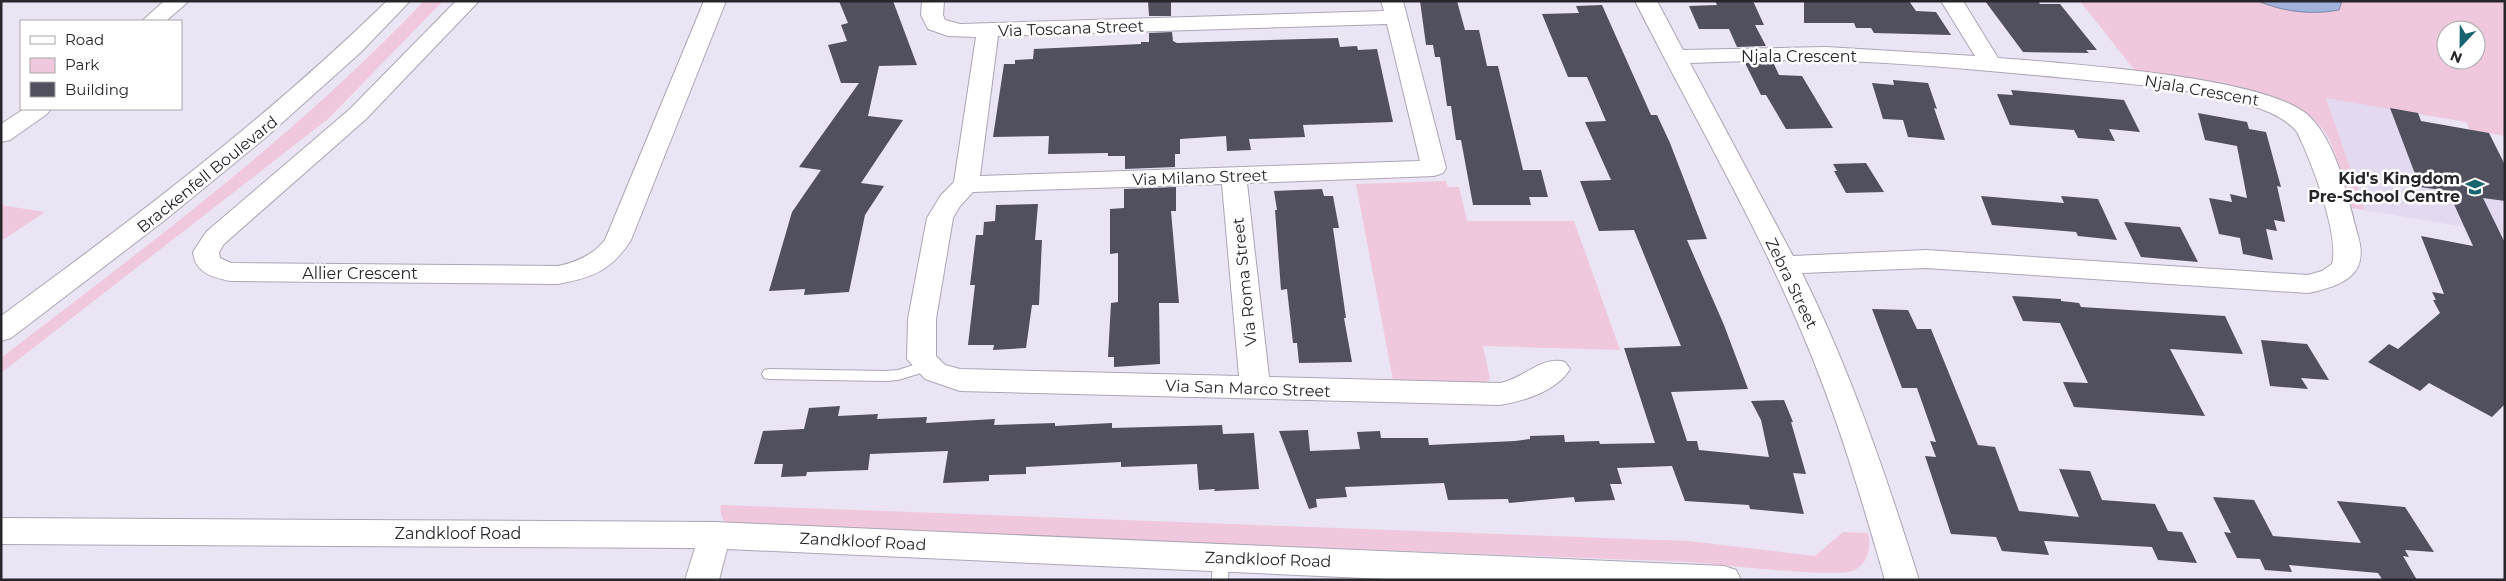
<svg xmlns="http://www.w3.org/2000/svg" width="2506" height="581" font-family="Montserrat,sans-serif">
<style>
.built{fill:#e3d9f0}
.green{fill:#efc8dd;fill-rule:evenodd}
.water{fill:#a2b3db;stroke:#7d88a6}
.building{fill:#50505e}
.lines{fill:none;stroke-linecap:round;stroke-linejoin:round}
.service-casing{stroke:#aca5b5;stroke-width:2}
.minor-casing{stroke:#aca5b5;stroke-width:2}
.tertiary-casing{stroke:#aca5b5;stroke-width:2}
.service{fill:#fff;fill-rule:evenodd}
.minor{fill:#fff;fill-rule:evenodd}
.tertiary{fill:#fff;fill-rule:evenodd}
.labels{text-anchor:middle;stroke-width:5;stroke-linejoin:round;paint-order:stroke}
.street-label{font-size:16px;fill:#28252b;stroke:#fff}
.poi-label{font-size:16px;font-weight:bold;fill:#28252b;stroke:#fff;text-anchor:end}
</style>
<rect width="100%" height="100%" fill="#ebe4f4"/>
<path class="built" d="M2326,97L2390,108L2420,186L2505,201V234L2365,210Z"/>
<g class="green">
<path d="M424,1H443L328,119L1,373V358C149,244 295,137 424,1Z"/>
<path d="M2080,1H2258L2271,6L2339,10L2342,1H2505V136L2470,130L2466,122L2326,98L2365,210L2352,208C2344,186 2339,160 2329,139C2302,86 2189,80 2136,72ZM2446,30H2476V60H2446Z"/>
<path d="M1446,181L1448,187H1459L1467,221H1574L1620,350L1483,346L1490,379L1478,387L1402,385L1393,380L1356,184Z"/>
<path d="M1,205L45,212L1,241Z"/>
<path d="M721,505L1688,541L1815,556L1843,532L1868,533C1871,547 1869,562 1855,570C1838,579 1717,564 1690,562L729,525C721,519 720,515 721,505Z"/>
</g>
<path class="water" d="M2258,1H2342L2339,10C2312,15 2284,12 2258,1Z"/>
<g class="building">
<path d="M839,1H893L917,65L879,66L868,116L903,120L861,183L884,186L865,215L849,292L804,295L805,289L769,291L792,212L821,170L799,167L859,83H841L828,45L847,41L841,25L848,23Z"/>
<path d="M1148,1H1171V16H1149Z"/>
<path d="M1420,1H1457L1465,30H1479L1487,66H1498L1523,170H1541L1548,197H1529L1531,205H1473L1461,140H1456L1451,106H1447L1440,57H1435L1433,45H1426Z"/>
<path d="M1715,1H1753L1764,25H1755L1766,46L1737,47L1729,29H1699L1689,6L1717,5Z"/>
<path d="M1804,1H1909L1916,11L1936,12L1951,35L1874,33L1871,28H1856L1854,23H1804Z"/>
<path d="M1985,1H2038L2040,4H2060L2097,50H2086L2089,53L2023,52Z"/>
<path d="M1602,5L1651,115H1657L1670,143L1707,239L1687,240L1724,325L1748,389L1671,392L1687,441H1697L1699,450L1769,457L1761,420L1751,401L1784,400L1793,422H1791L1806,474L1793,473L1804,514L1750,509L1749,505L1685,501L1672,466L1617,468L1622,484H1610L1615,500L1575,502L1574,497L1509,503L1508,499L1448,500L1444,483L1345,487L1347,497L1316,499L1317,507L1309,509L1279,431L1308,430L1310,451L1360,449L1357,432L1380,431L1381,438H1428L1429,445L1515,441L1530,439V436L1564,435L1565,442L1599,441L1600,444L1655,443L1624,348L1681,346L1634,230L1599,231L1580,181L1611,180L1585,122L1606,121L1587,77H1568L1542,14L1579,13L1576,6Z"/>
<path d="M1172,32L1173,41L1177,43L1338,38L1340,47L1357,46L1358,50L1377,49L1393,122L1303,125L1305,137L1249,139L1251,150L1227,151L1226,136L1180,139V154H1175V167L1125,169V156H1108V153L1048,154L1049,136L993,137L1004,64H1015V60L1033,59L1034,49L1141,44V42H1149V33Z"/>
<path d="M1773,62L1779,75L1802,76L1833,128L1786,129L1766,95H1761L1745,63Z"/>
<path d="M1893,80L1928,83L1937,109L1934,108L1945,140L1908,137L1903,120L1883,119L1872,83L1894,85Z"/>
<path d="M2011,90L2124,100L2140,132L2109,129L2115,141L2078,138L2074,130L2010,125L1997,94L2013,95Z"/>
<path d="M2390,108L2418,113L2421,121L2489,133L2505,165V201L2483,198L2505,243V404L2492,417L2429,383L2420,391L2368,362L2389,344L2398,349L2440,313L2433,300H2436L2432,292L2444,294L2421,236L2473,246L2448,191L2420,187Z"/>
<path d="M2198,113L2247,122L2249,129L2266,132L2281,187L2277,186L2285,222L2274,220L2277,231L2266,229L2273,260L2243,254L2240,238L2219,234L2209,198L2232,202L2230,194L2247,198L2237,146L2205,140Z"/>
<path d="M1866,163L1884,192L1846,193L1834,171H1837L1833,164Z"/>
<path d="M1176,187V211H1171L1179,303H1159L1160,364L1114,367V357H1108L1111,303L1118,302V253L1110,254V209L1124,208V189Z"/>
<path d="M1322,189L1324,196H1333L1339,228H1333L1346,318H1344L1352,362L1299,363L1297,343H1293L1287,289L1281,290L1275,210H1277L1274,191Z"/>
<path d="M1981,196L2064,203L2061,196L2098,199L2117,240L2078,236L2076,232L1992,225Z"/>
<path d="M1038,204L1035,240H1042L1039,305H1032L1026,348L993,350L994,345H968L975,285H970L976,235H983L984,222L995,221L996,205Z"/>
<path d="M2124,222L2180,227L2198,262L2141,257Z"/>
<path d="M2012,296L2061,299V301L2079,303L2081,307L2225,316L2243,354L2170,349L2205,416L2074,407L2063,382L2088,383L2060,323L2023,321Z"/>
<path d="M1872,309L1908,310L1917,329H1931L1978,445L1995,447L2019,511L2079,517L2059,469L2090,471L2102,500L2155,504L2168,531L2182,532L2197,563L2158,560L2152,547L2044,541L2049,555L2002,551L1996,537L1951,534L1925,456L1936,457L1930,441L1936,442L1917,388H1902Z"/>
<path d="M2261,340L2307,344L2329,380L2301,378L2308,389L2270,386Z"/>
<path d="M840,406L838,416L878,414L877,419L927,417L926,423L995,419L994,425L1055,423V426L1112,423V428L1222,425L1223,434L1254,433L1259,489L1214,491L1215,489L1199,490L1197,464L1121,467V462L1026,467V474L989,475V481L943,483L948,451L870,454L868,470L807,472L806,476L781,477L783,464H754L763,431L804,429L809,408Z"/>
<path d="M2213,497L2254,500L2273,536L2361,543L2337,501L2405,507L2434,552L2405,550L2409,557L2403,556L2417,580L2382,579L2378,573L2289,565L2292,572L2265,570L2260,559L2237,558L2224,532L2231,533Z"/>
</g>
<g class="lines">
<g class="service-casing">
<g id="service">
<path d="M926,361L931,362L933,366L931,370L898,380L885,381L769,379L764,378L762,374L764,370L769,369L885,371L898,370Z"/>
<path d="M1221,550L1227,552L1229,557L1228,580H1212L1213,557L1215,552Z"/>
</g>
</g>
<g class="minor-casing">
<g id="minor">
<path d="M164,1H189L166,21H142Z"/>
<path d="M456,1H479L366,119L224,244L219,252L220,258L231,263L558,266C577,262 593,255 605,240L704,1H726L631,240C612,270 592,278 558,284L231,281C213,278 195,273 193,252L206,232L350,109Z"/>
<path d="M922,1H944L943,15L945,20L960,24L1384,11L1381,1H1403L1446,168L1443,173L1434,176L1247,183L1269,377L1500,383C1523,379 1542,355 1565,362L1570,369C1557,391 1524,401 1500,405L960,391L925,379L907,359L908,319L927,218L941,195L954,182L976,37L948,36L928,29L921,15ZM1387,24L1420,161L980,176L998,36ZM1222,184L1239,376L960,369L945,365L936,356V319L953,218L960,206L973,192Z"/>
<path d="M1635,1H1657L1683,50L1826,47L1975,56L1941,1H1963L1998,58C2060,63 2273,76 2311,118C2339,148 2347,197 2358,236C2370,276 2341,286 2308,293L1926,268L1802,273C1851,372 1886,475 1919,580H1885C1861,497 1837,415 1803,335C1755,221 1691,112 1635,1ZM1776,60C1873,59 1970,69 2066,78C2126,84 2191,87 2249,105C2266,110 2286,118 2297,132C2311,160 2340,236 2332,264L2322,271L2308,275L1926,250L1793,256L1690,63Z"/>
<path d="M24,109H51L47,114L10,140L1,142V124Z"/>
<path d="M1,518L715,522L1724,566L1736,570L1741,580H1409L727,549L719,580H685L695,548L1,544Z"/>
</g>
</g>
<g class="tertiary-casing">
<path id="tertiary" d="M387,1H410L361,52L265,138L165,220L11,338L1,341V316C135,218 267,118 387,1Z"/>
</g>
<use href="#service" class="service"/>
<use href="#minor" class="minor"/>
<use href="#tertiary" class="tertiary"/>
</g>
<defs>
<g id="school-bare" transform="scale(1.5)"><path d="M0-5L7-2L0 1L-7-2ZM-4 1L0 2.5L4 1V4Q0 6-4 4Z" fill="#17646e" stroke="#fff" stroke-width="2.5" paint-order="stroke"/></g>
</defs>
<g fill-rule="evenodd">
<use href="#school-bare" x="2475" y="187"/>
</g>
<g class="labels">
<g class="street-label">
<text transform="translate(1071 28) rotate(-2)" y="6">Via Toscana Street</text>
<text x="1799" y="62">Njala Crescent</text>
<text transform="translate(2202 90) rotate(10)" y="6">Njala Crescent</text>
<text transform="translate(207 174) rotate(-39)" y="6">Brackenfell Boulevard</text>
<text transform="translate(1200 177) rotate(-2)" y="6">Via Milano Street</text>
<text x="360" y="279">Allier Crescent</text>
<text transform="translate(1244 282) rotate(-96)" y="6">Via Roma Street</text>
<text transform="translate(1792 283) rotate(64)" y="6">Zebra Street</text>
<text transform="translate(1248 388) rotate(2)" y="6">Via San Marco Street</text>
<text x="458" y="539">Zandkloof Road</text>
<text transform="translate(863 541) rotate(3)" y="6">Zandkloof Road</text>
<text transform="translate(1268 559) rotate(2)" y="6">Zandkloof Road</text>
</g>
<g class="poi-label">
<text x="2460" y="184">Kid's Kingdom<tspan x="2460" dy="18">Pre-School Centre</tspan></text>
</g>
</g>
<rect width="2506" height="581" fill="none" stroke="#28252b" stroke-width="5"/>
<rect x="20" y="20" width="162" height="90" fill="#ffffff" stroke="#a9a8aa"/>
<rect x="30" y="36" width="25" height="8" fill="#ffffff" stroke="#a9a8aa"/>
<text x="65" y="45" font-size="15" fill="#28252b">Road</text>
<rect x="30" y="58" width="25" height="15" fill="#efc8dd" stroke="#a9a8aa"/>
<text x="65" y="70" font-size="15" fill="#28252b">Park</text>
<rect x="30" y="82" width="25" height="15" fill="#50505e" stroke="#a9a8aa"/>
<text x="65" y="95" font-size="15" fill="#28252b">Building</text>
<g transform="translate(2461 45) rotate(202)"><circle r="24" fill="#ffffff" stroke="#a9a8aa"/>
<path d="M0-4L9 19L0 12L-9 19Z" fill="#17646e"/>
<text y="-8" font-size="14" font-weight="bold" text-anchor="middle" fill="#28252b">N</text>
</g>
</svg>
